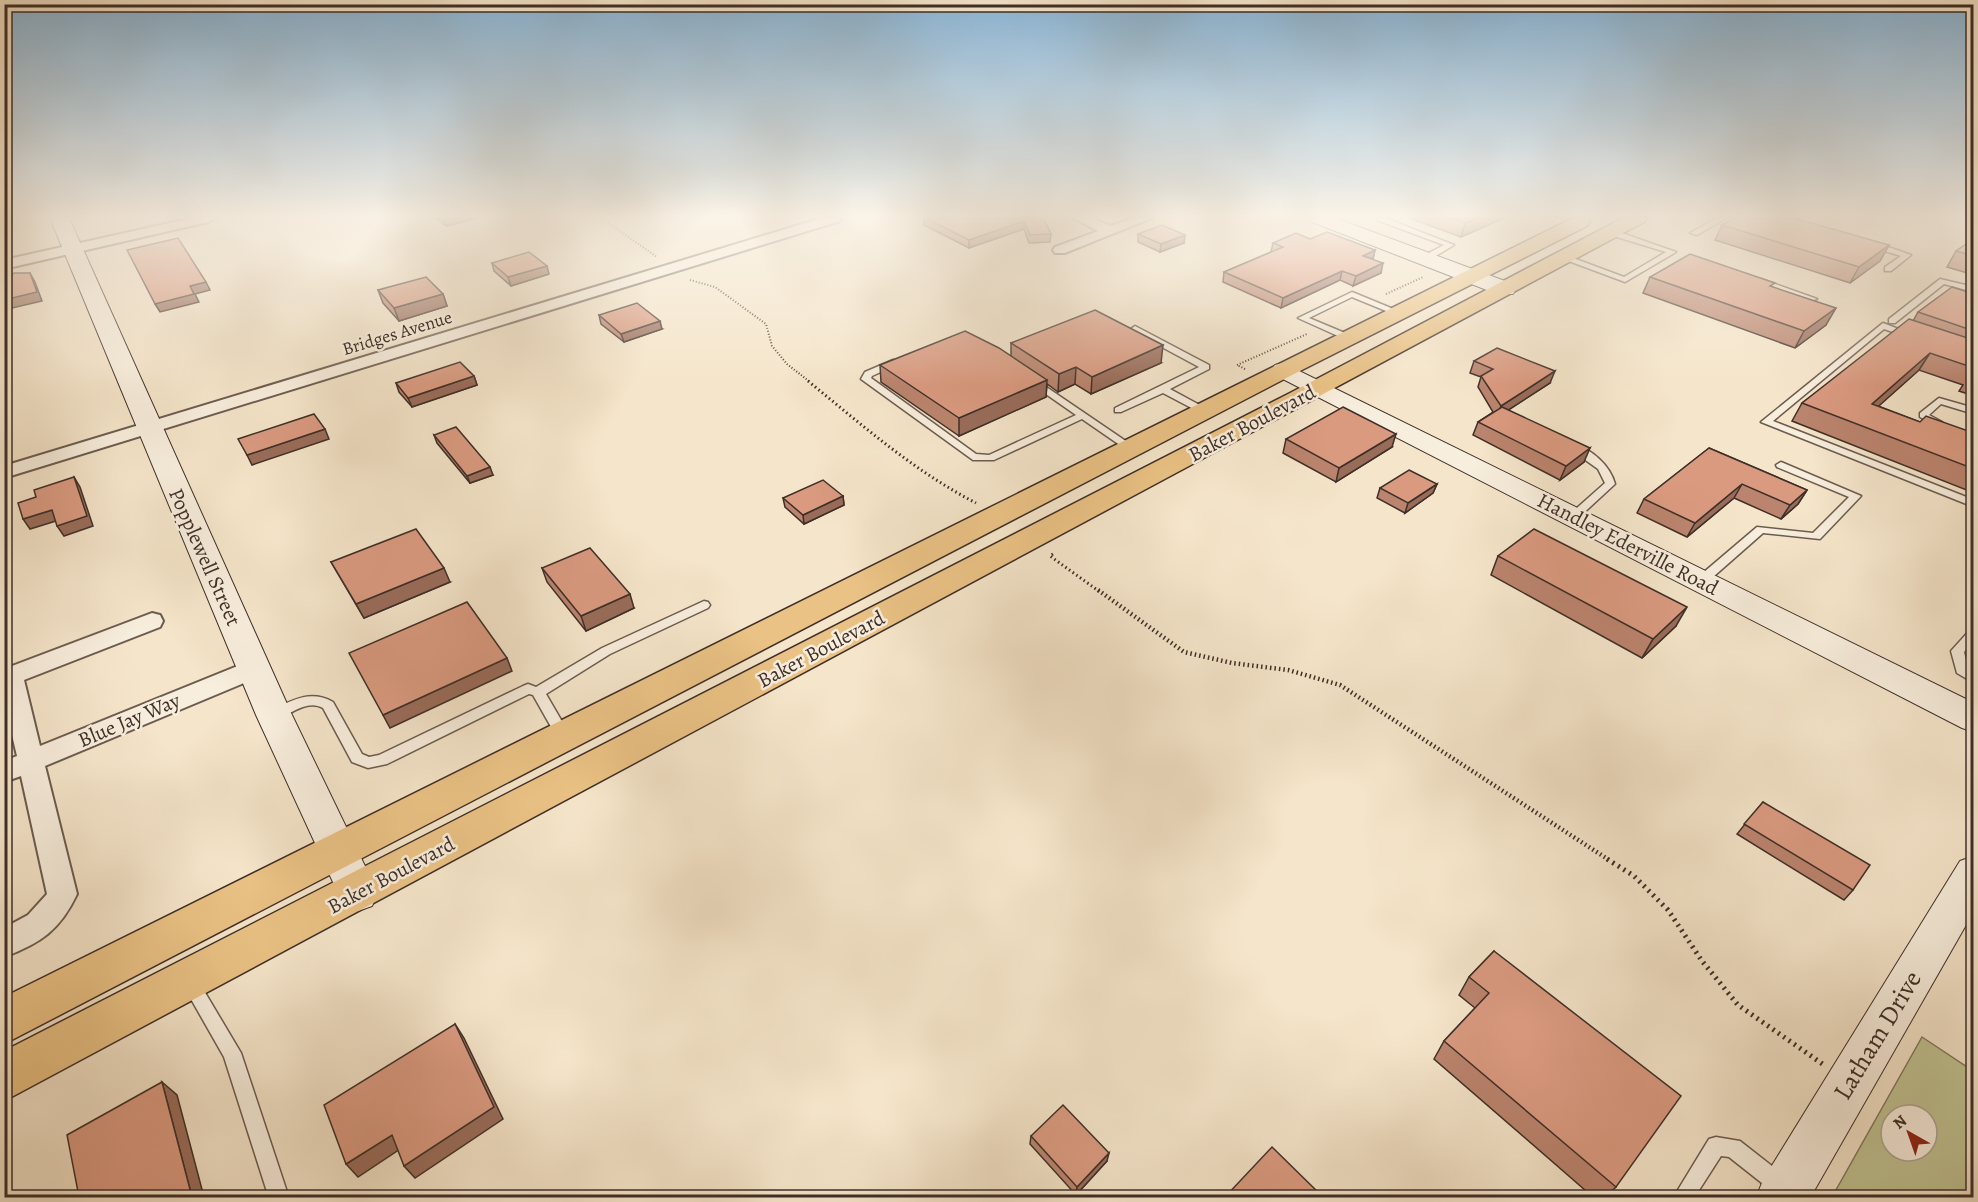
<svg xmlns="http://www.w3.org/2000/svg" width="1978" height="1202" font-family="Alegreya,serif">
<style>
.green{fill:#c1c393;stroke:#80795e;stroke-width:1.5;fill-rule:evenodd}
.lines{fill:none;stroke-linecap:round;stroke-linejoin:round}
.lane-casing{stroke:#6c5c50;stroke-width:3}
.street-casing{stroke:#6c5c50;stroke-width:4}
.secondary-casing{stroke:#3e2f28;stroke-width:2}
.primary-casing{stroke:#3e2f28;stroke-width:3}
.path-far3{stroke:#3e2f28;stroke-width:2;stroke-dasharray:1 2;stroke-linecap:butt}
.path-far2{stroke:#3e2f28;stroke-width:3;stroke-dasharray:1.5 3;stroke-linecap:butt}
.path-far1{stroke:#3e2f28;stroke-width:4.5;stroke-dasharray:1.5 3;stroke-linecap:butt}
.path{stroke:#3e2f28;stroke-width:5;stroke-dasharray:2 4.5;stroke-linecap:butt}
.lane{fill:#f8eedd;fill-rule:evenodd}
.street{fill:#f8eedd;fill-rule:evenodd}
.secondary{fill:#f8eedd;fill-rule:evenodd}
.primary{fill:#eac285;fill-rule:evenodd}
.wall{fill:#bb846e;stroke:#3e2f28;stroke-width:1.5}
.shaded-wall{fill:#996c5a;stroke:#3e2f28;stroke-width:1.5}
.building{fill:#da9a80;stroke:#3e2f28;stroke-width:1.5}
.labels{text-anchor:middle;stroke-width:5;stroke-linejoin:round;paint-order:stroke}
.far-street-label{font-size:18px;fill:#3e2f28;stroke:#f8eedd}
.street-label{font-size:21px;fill:#3e2f28;stroke:#f8eedd}
.near-street-label{font-size:26px;fill:#3e2f28;stroke:#f8eedd}
</style>
<rect width="100%" height="100%" fill="#f5e5ca"/>
<filter id="stains"><feTurbulence type="fractalNoise" baseFrequency=".00333" numOctaves="4"/><feColorMatrix values="0 0 0 0 .2 0 0 0 0 .09 0 0 0 0 .02 0 0 0 .5 -.17"/></filter>
<radialGradient id="worn" r=".72"><stop offset=".6" stop-color="#630" stop-opacity="0"/><stop offset="1" stop-color="#630" stop-opacity=".3"/></radialGradient>
<path class="green" d="M1922,1037L1973,1071V1197H1832ZM1891,1115H1927V1151H1891Z"/>
<g class="lines">
<g class="lane-casing">
<g id="lane">
<path d="M1377,218H1385L1454,245L1429,260H1423V256L1444,245L1377,220Z"/>
<path d="M1717,218H1726L1697,235L1690,233Z"/>
<path d="M1607,230H1613L1676,252L1625,282L1558,257L1565,255L1624,277L1666,252L1607,234Z"/>
<path d="M1868,242H1874L1911,255L1891,271H1885V267L1901,256L1868,246Z"/>
<path d="M1755,279H1761L1817,299L1810,301L1755,283Z"/>
<path d="M1940,279L1974,287V292L1944,284L1895,323H1889V319Z"/>
<path d="M1352,292L1403,313L1396,315L1352,297L1309,318L1352,336V340L1349,341L1298,318Z"/>
<path d="M1883,323L1914,335L1910,338L1884,329L1773,421L1974,500V507L1761,422Z"/>
<path d="M1135,326L1209,365V369L1170,389L1207,409V413H1201L1163,393L1121,412H1115V408L1199,367L1132,331L1131,329Z"/>
<path d="M893,360L896,361V365L872,376L871,378L976,454L989,455L1076,415L1030,383V379L1033,378L1136,448L1131,451L1127,450L1082,419L994,460H973L861,379L865,372Z"/>
<path d="M1939,398L1974,408V414L1941,404L1929,415L1942,422V426H1936L1920,417V413Z"/>
<path d="M1574,444C1592,450 1610,465 1615,484L1577,519H1569L1568,517L1569,515L1605,483L1598,469L1570,449V445Z"/>
<path d="M1781,462L1861,496L1820,539L1763,533L1705,584H1697L1695,581L1697,578L1757,527L1813,533L1849,497L1777,467L1776,465Z"/>
<path d="M704,601L708,602L710,605L708,608L610,654L546,694L571,737L569,741L564,742L559,741L533,695L529,694L387,764L368,768L352,762L323,708C306,699 291,715 275,720L270,719L268,715L270,711C291,701 310,689 333,702L362,754L369,757L379,755L523,686L528,684L536,687L602,648Z"/>
<path d="M1974,629V641L1964,652L1968,668L1974,671V683L1957,673L1951,651L1970,630Z"/>
<path d="M191,977L197,979L241,1053L289,1198H269L224,1057L183,985L185,979Z"/>
<path d="M1716,1137L1740,1141L1786,1177L1789,1184L1786,1191L1779,1194L1772,1191L1729,1157L1721,1156L1694,1198H1673L1709,1139Z"/>
</g>
</g>
<g class="street-casing">
<g id="street">
<path d="M192,218H215L208,222L4,269V260Z"/>
<path d="M822,218H842L840,221L4,478V466Z"/>
<path d="M1073,218H1091L1111,226L1134,218H1152L1065,253H1055L1053,250L1055,247L1098,231Z"/>
<path d="M152,613L160,615L163,621L160,627L24,680L40,746L245,663L254,660L263,663L266,669L263,675L45,766L77,894C60,930 41,943 4,957V928L28,915L47,894L21,776L4,782V761L17,756L4,701V669Z"/>
</g>
</g>
<g class="secondary-casing">
<g id="secondary">
<path d="M50,218H69L292,715L378,893L372,906L358,911L344,906L338,893L256,715Z"/>
<path d="M1310,218H1335L1513,284L1516,289L1513,294H1497L1312,222Z"/>
<path d="M1283,363L1974,703V732L1962,728L1275,375L1271,370L1275,365Z"/>
<path d="M1974,856V911L1810,1198H1756L1763,1180L1960,861Z"/>
</g>
</g>
<g class="primary-casing">
<g id="primary">
<path d="M1573,218H1586L1590,222L1587,226L1292,375L4,1044V997Z"/>
<path d="M1623,218H1647L1644,222L4,1101V1051L1290,393Z"/>
</g>
</g>
<g class="path-far3">
<path d="M601,218L657,257"/>
<path d="M690,280L715,287L766,324L772,346L787,364L810,382"/>
<path d="M1386,294L1423,277"/>
<path d="M1245,369L1237,365L1307,334"/>
</g>
<g class="path-far2">
<path d="M808,381C862,425 914,471 976,503"/>
<path d="M1053,554L1050,556L1100,592"/>
</g>
<path class="path-far1" d="M1098,590L1184,652L1232,663L1288,670L1340,685L1609,860"/>
<path class="path" d="M1607,859L1634,876L1668,910L1702,961L1738,1005L1824,1065"/>
<use href="#lane" class="lane"/>
<use href="#street" class="street"/>
<use href="#secondary" class="secondary"/>
<use href="#primary" class="primary"/>
</g>
<g class="wall">
<path d="M437,218H477L446,226Z"/>
<path d="M924,218H1043L1051,234L1050,242L1029,243L1024,229L969,248L924,225Z"/>
<path d="M1409,218H1504L1461,237Z"/>
<path d="M1722,225L1889,245L1880,261L1850,283L1715,240Z"/>
<path d="M1138,234L1185,235L1184,243L1160,252L1138,242Z"/>
<path d="M1310,239L1375,250L1373,259L1381,273L1353,286L1340,280L1281,308L1223,282L1224,272L1271,252L1273,243Z"/>
<path d="M1974,239V275L1947,267L1956,251Z"/>
<path d="M492,263L549,274L511,286L494,271Z"/>
<path d="M1650,277L1773,287L1826,325L1795,348L1643,293Z"/>
<path d="M378,290L443,294L447,306L399,321L383,303Z"/>
<path d="M1974,294V396L1959,391L1963,385L1919,370L1878,406L1920,422L1974,433V493L1792,421L1802,403L1913,321L1918,312Z"/>
<path d="M599,315L662,329L624,342L601,324Z"/>
<path d="M1011,343L1161,363L1091,394L1075,384L1058,392L1047,384L1046,397L959,436L881,382L880,365L1011,356Z"/>
<path d="M1474,361L1550,383L1508,410L1584,462L1560,480L1473,435L1478,422L1493,412L1478,387L1481,377L1470,373Z"/>
<path d="M474,376L477,385L412,407L399,392L396,383Z"/>
<path d="M434,435L493,475L470,483L437,443Z"/>
<path d="M1286,439L1392,447L1336,482L1283,453Z"/>
<path d="M1709,448L1807,490L1798,504L1781,519L1734,498L1687,537L1637,513L1644,499Z"/>
<path d="M1437,484L1433,493L1405,513L1377,498L1380,488Z"/>
<path d="M843,496L844,505L804,524L785,507L783,498Z"/>
<path d="M1498,556L1676,626L1642,658L1491,575Z"/>
<path d="M331,562L450,582L364,618Z"/>
<path d="M542,568L634,608L586,631L547,582Z"/>
<path d="M1974,645V653L1969,650Z"/>
<path d="M1763,802L1853,890L1844,900L1737,834Z"/>
<path d="M1494,951L1616,1187L1605,1197H1593L1434,1059L1444,1041L1475,1008L1459,995L1469,977Z"/>
<path d="M1031,1136L1107,1161L1076,1195L1030,1144Z"/>
</g>
<g class="shaded-wall">
<path d="M449,218H477L446,226L444,219Z"/>
<path d="M1477,218H1504L1461,237L1465,223Z"/>
<path d="M1024,221V229L969,248V240Z"/>
<path d="M1185,235L1184,243L1160,252L1161,244Z"/>
<path d="M1889,245L1880,261L1850,283L1859,267Z"/>
<path d="M1375,250L1373,259L1363,256Z"/>
<path d="M1383,263L1381,273L1353,286L1356,276Z"/>
<path d="M547,266L549,274L511,286L508,277Z"/>
<path d="M1342,271L1340,280L1281,308L1283,298Z"/>
<path d="M30,273L35,282L42,301L8,309L4,304V300Z"/>
<path d="M206,282L210,290L195,294L199,302L160,312L155,304L190,286Z"/>
<path d="M443,294L447,306L399,321L394,308Z"/>
<path d="M1836,308L1826,325L1795,348L1804,331Z"/>
<path d="M660,321L662,329L624,342L621,334Z"/>
<path d="M1163,345L1161,363L1091,394L1092,377Z"/>
<path d="M1930,353L1919,370L1861,422L1872,404Z"/>
<path d="M1076,367L1075,384L1058,392L1059,374Z"/>
<path d="M1555,371L1550,383L1496,418L1501,406Z"/>
<path d="M474,376L477,385L412,407L408,398Z"/>
<path d="M1047,380L1046,397L959,436V418Z"/>
<path d="M325,429L329,439L252,465L247,455Z"/>
<path d="M1396,434L1392,447L1336,482L1339,468Z"/>
<path d="M1590,448L1584,462L1560,480L1566,466Z"/>
<path d="M490,467L493,475L470,483L467,476Z"/>
<path d="M74,477L80,487L93,526L64,536L57,526Z"/>
<path d="M1437,484L1433,493L1405,513L1408,503Z"/>
<path d="M1742,484L1734,498L1687,537L1695,523Z"/>
<path d="M1807,490L1798,504L1781,519L1790,505Z"/>
<path d="M843,496L844,505L804,524L803,515Z"/>
<path d="M52,510L59,520L30,529L23,519Z"/>
<path d="M444,568L450,582L364,618L356,604Z"/>
<path d="M630,594L634,608L586,631L581,616Z"/>
<path d="M1687,607L1676,626L1642,658L1653,639Z"/>
<path d="M507,658L512,671L390,728L383,715Z"/>
<path d="M455,1024L464,1038L503,1119L415,1178L404,1166Z"/>
<path d="M162,1082L177,1095L204,1197H192Z"/>
<path d="M392,1135L403,1147L358,1177L346,1164Z"/>
<path d="M1109,1153L1107,1161L1076,1195L1077,1187Z"/>
</g>
<g class="building">
<path d="M925,218H1043L1051,234L1030,235L1024,221L969,240Z"/>
<path d="M1451,218H1477L1465,223Z"/>
<path d="M1734,218H1794L1889,245L1859,267L1722,225Z"/>
<path d="M1162,225L1185,235L1161,244L1138,234Z"/>
<path d="M1327,232L1375,250L1363,256L1383,263L1356,276L1342,271L1283,298L1224,272L1283,247L1273,243L1296,233L1310,239Z"/>
<path d="M178,238L206,282L190,286L194,294L155,304L127,250Z"/>
<path d="M1974,239V256L1956,251Z"/>
<path d="M529,252L547,266L508,277L492,263Z"/>
<path d="M1690,254L1775,283L1770,286L1836,308L1804,331L1650,277Z"/>
<path d="M14,273H30L37,292L4,300V279Z"/>
<path d="M426,277L443,294L394,308L378,290Z"/>
<path d="M1952,287L1974,294V331L1918,312Z"/>
<path d="M637,303L660,321L621,334L599,315Z"/>
<path d="M1095,310L1163,345L1092,377L1076,367L1059,374L1011,343Z"/>
<path d="M1909,319L1974,340V368L1930,353L1872,404L1920,422L1926,416L1974,433V469L1802,403Z"/>
<path d="M965,331L999,348L1047,380L959,418L880,365Z"/>
<path d="M1497,348L1555,371L1501,406L1481,376L1493,369L1474,361Z"/>
<path d="M460,362L474,376L408,398L396,383Z"/>
<path d="M1343,407L1396,434L1339,468L1286,439Z"/>
<path d="M1502,407L1590,448L1566,466L1478,422Z"/>
<path d="M314,414L325,429L247,455L238,439Z"/>
<path d="M456,427L490,467L467,476L434,435Z"/>
<path d="M1709,448L1807,490L1790,505L1742,484L1695,523L1644,499Z"/>
<path d="M1409,470L1437,484L1408,503L1380,488Z"/>
<path d="M74,477L87,516L57,526L52,510L23,519L18,503L36,497L34,490Z"/>
<path d="M823,480L843,496L803,515L783,498Z"/>
<path d="M416,529L444,568L356,604L331,562Z"/>
<path d="M1534,529L1687,607L1653,639L1498,556Z"/>
<path d="M590,548L630,594L581,616L542,568Z"/>
<path d="M467,602L507,658L383,715L349,653Z"/>
<path d="M1763,802L1870,865L1853,890L1744,824Z"/>
<path d="M1494,951L1681,1096L1616,1187L1444,1041L1489,993L1469,977Z"/>
<path d="M455,1024L494,1107L404,1166L392,1135L346,1164L324,1105Z"/>
<path d="M162,1082L192,1197H79L67,1135Z"/>
<path d="M1063,1105L1109,1153L1077,1187L1031,1136Z"/>
<path d="M1272,1147L1323,1197H1225Z"/>
</g>
<linearGradient id="sky" x2="0" y2="1"><stop stop-color="#8bb7d8"/><stop offset="0.56" stop-color="#faf3e7"/><stop offset="1" stop-color="#faf3e7" stop-opacity="0"/></linearGradient>
<rect width="1978" height="386" fill="url(#sky)"/>
<g class="labels">
<g class="far-street-label">
<text transform="translate(397 333) rotate(-17)" y="6">Bridges Avenue</text>
</g>
<g class="street-label">
<text transform="translate(1252 423) rotate(-28)" y="7">Baker Boulevard</text>
<text transform="translate(1628 544) rotate(27)" y="7">Handley Ederville Road</text>
<text transform="translate(205 557) rotate(66)" y="7">Popplewell Street</text>
<text transform="translate(821 649) rotate(-28)" y="7">Baker Boulevard</text>
<text transform="translate(129 720) rotate(-23)" y="7">Blue Jay Way</text>
<text transform="translate(391 875) rotate(-28)" y="7">Baker Boulevard</text>
</g>
<g class="near-street-label">
<text transform="translate(1877 1035) rotate(-59)" y="9">Latham Drive</text>
</g>
</g>
<rect width="1978" height="1202" fill="none" stroke="#f5e5ca" stroke-width="24"/>
<rect x="6" y="6" width="1966" height="1190" fill="none" stroke="#3e2f28" stroke-width="3"/>
<rect x="12" y="12" width="1954" height="1178" fill="none" stroke="#3e2f28" stroke-width="1.5"/>
<g transform="translate(1909 1133) rotate(320)"><circle r="28" fill="#f8eedd" stroke="#aea295" stroke-width="1.5"/>
<path d="M0-4.5L10 22L0 15L-10 22Z" fill="#8f2418"/>
<text y="-9" font-size="16" font-weight="bold" text-anchor="middle" fill="#3e2f28">N</text>
</g>
<rect width="100%" height="100%" filter="url(#stains)"/>
<rect width="100%" height="100%" fill="url(#worn)"/>
</svg>
